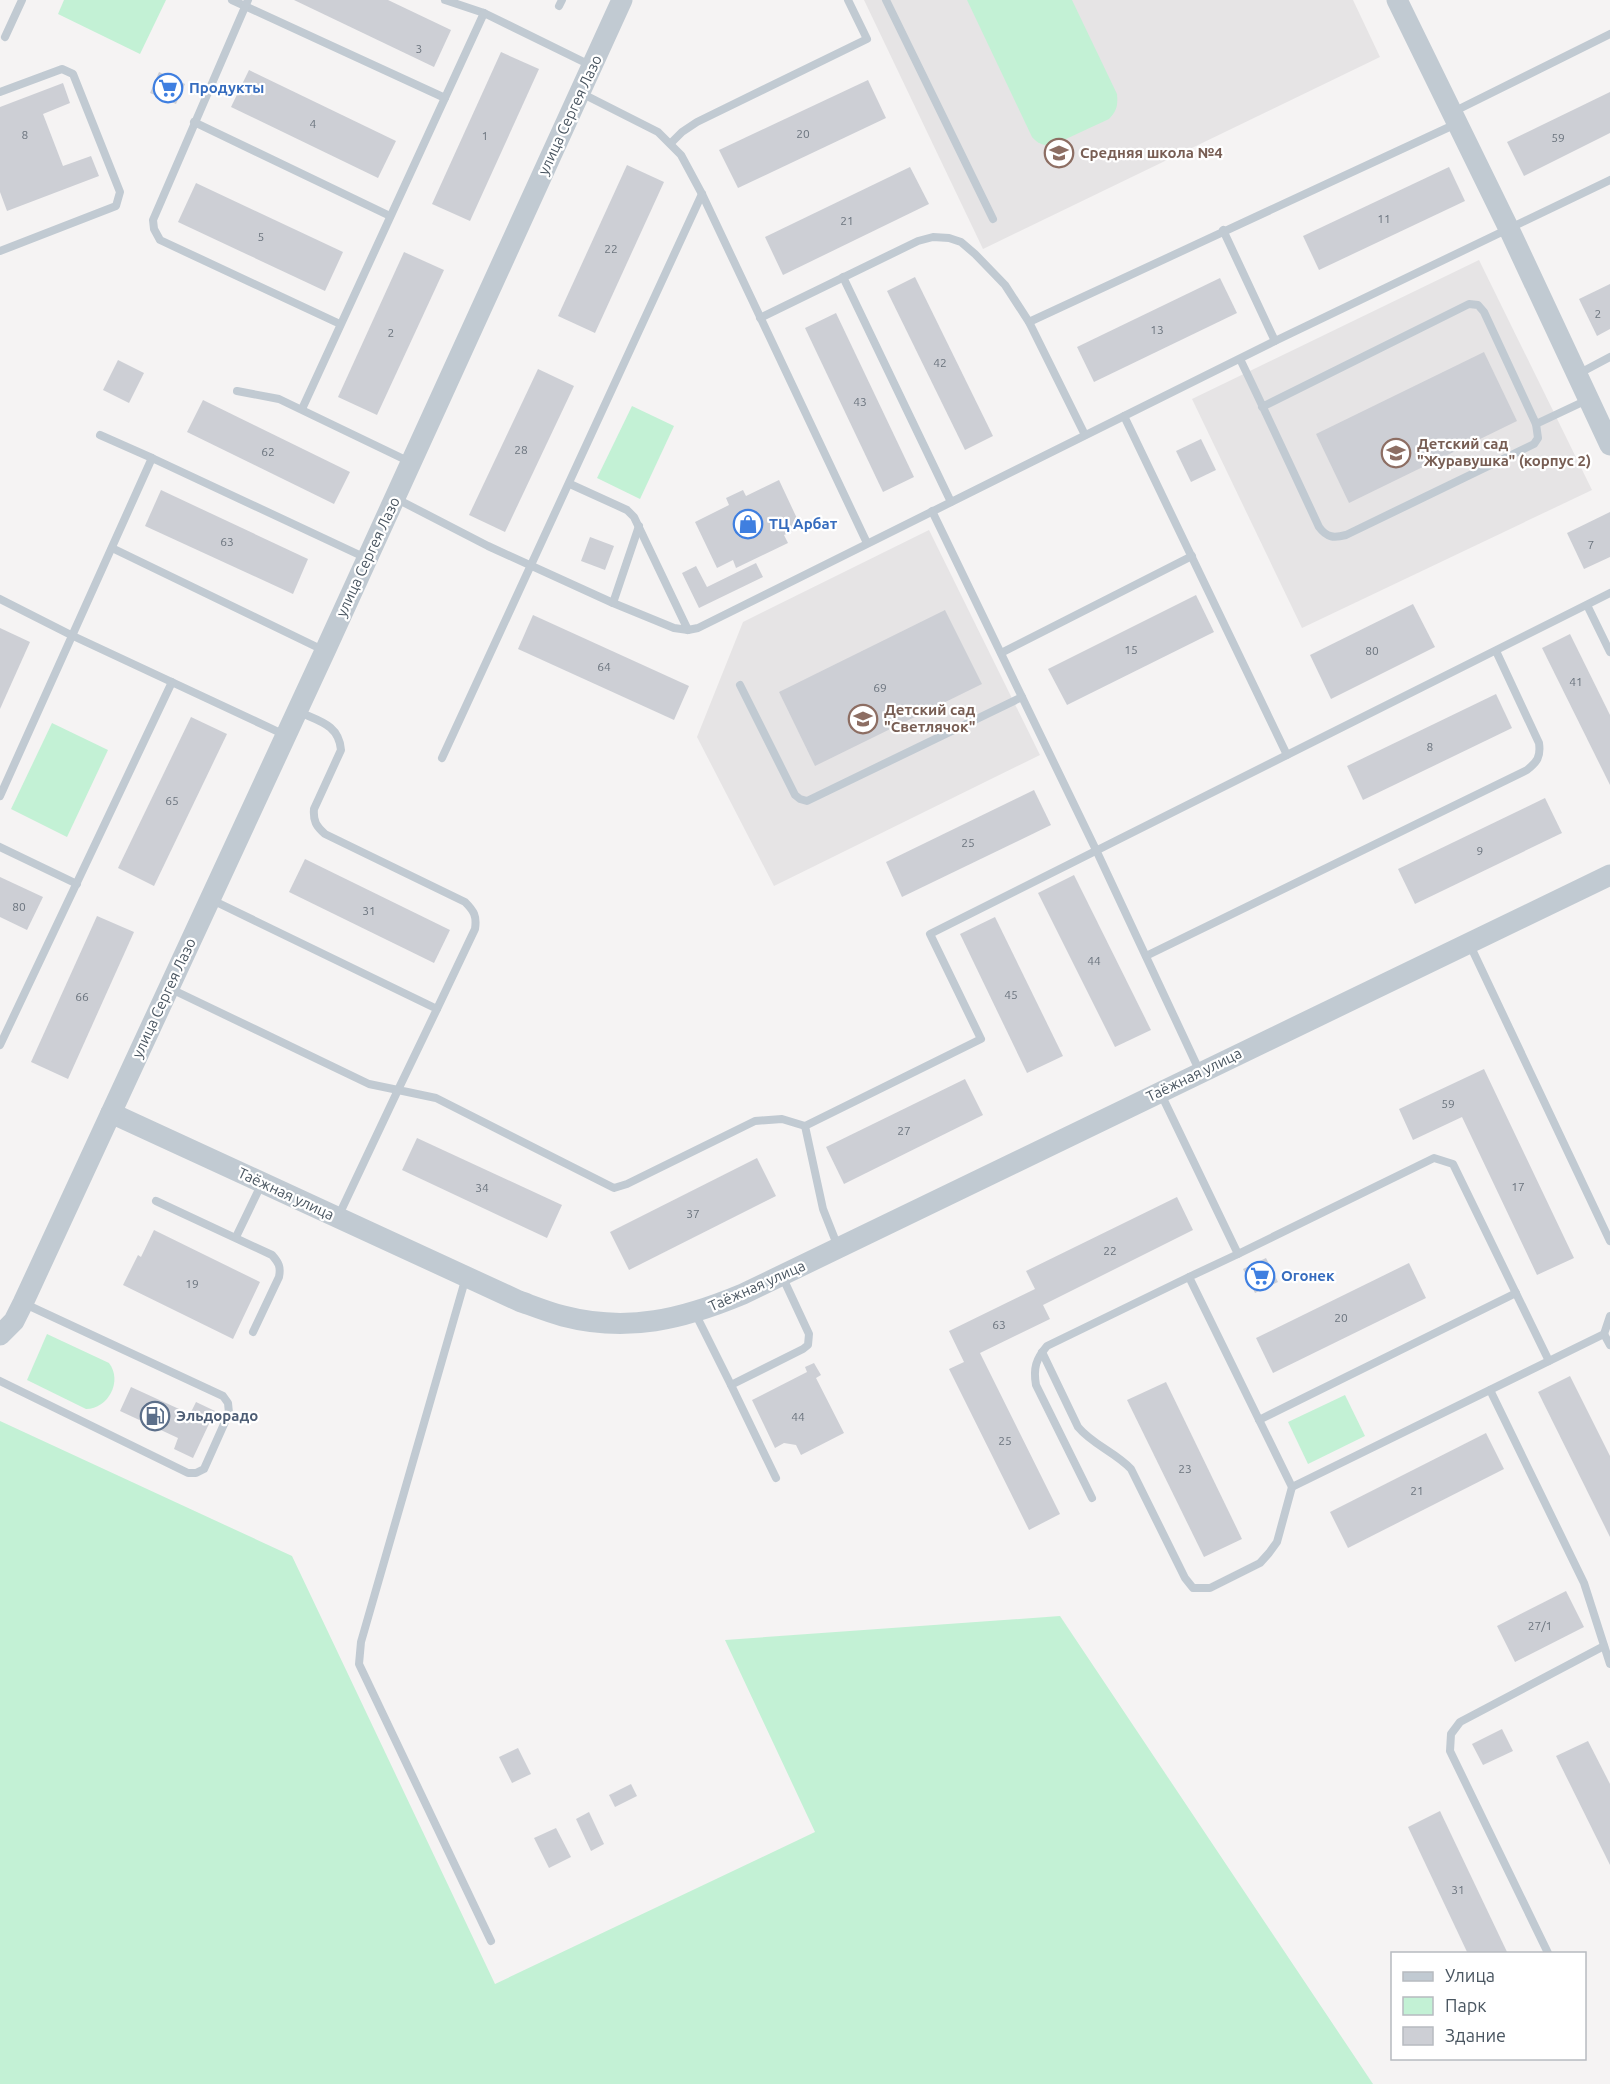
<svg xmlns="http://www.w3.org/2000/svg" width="1610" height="2084" font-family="Ubuntu,sans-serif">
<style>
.education{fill:#e6e4e5}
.green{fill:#c3f1d5}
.building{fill:#cdcfd5}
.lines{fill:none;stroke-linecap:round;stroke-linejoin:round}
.service{stroke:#c1cad2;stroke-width:8}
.tertiary{stroke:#c1cad2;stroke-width:21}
.labels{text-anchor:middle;stroke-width:4.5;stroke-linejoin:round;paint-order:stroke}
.number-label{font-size:12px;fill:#6b747e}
.shop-label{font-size:15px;font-weight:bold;fill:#366cbe;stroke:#fff;text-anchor:start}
.street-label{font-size:15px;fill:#4a5661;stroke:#fff}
.education-label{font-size:15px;font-weight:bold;fill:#785e54;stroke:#fff;text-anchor:start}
.service-label{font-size:15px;font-weight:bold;fill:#4e5e75;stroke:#fff;text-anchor:start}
</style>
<rect width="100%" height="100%" fill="#f5f3f3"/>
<g class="education">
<path d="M864,0H1353L1380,57L983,249Z"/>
<path d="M1479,260L1592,490L1302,628L1192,399Z"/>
<path d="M929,530L1040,755L774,886L697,737L743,622Z"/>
</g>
<g class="green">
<path d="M64,0H166L140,54L58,14Z"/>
<path d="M967,0H1072L1117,94C1118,105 1117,111 1109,119L1053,145C1044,146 1038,144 1032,137Z"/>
<path d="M632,406L674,426L640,499L597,478Z"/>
<path d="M52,723L108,750L67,837L11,809Z"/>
<path d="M47,1334L109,1363C123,1381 108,1409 86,1409L27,1380Z"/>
<path d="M1345,1395L1365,1436L1308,1464L1288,1422Z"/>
<path d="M0,1421L292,1556L495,1984L815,1832L725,1640L1060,1616L1373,2084H0Z"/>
</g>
<g class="building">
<path d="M294,0H388L451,30L434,67Z"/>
<path d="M501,52L539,69L470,221L432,204Z"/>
<path d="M249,70L396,141L378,178L231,107Z"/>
<path d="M159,72L185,84L176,104L150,93Z"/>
<path d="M868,80L886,118L738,188L719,150Z"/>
<path d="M63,83L70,103L43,114L63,166L91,156L99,176L7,211L0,192V107Z"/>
<path d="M1610,92V133L1524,176L1507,142Z"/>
<path d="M627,165L664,182L595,333L558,316Z"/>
<path d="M910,167L929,204L783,275L765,237Z"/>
<path d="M1449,167L1465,201L1319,270L1303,236Z"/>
<path d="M196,183L343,252L325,291L178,222Z"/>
<path d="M404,252L444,270L377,415L338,397Z"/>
<path d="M915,277L993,436L965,450L887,291Z"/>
<path d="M1220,278L1237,313L1094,382L1077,347Z"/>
<path d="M1610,284V329L1597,336L1579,299Z"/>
<path d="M836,313L914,477L883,492L805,328Z"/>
<path d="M1484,352L1517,421L1349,503L1316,434Z"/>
<path d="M118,360L144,373L129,403L103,390Z"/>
<path d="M538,369L574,386L505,532L469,515Z"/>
<path d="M203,400L350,472L334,504L187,432Z"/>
<path d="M1201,439L1216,470L1191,482L1176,451Z"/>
<path d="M779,480L801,527L784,535L788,543L736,568L733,560L717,568L695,522L729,505L726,498L743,490L746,496Z"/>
<path d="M161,490L308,559L293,594L145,526Z"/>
<path d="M1610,512V557L1584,569L1567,533Z"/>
<path d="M590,537L614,546L605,570L581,561Z"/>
<path d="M756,563L763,577L699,608L682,573L696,566L707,587Z"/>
<path d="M1196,595L1214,632L1067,705L1048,669Z"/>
<path d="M1413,604L1435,647L1331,699L1310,655Z"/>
<path d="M945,610L982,684L815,766L779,692Z"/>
<path d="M533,615L689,686L674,720L518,649Z"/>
<path d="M0,628L30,642L0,709Z"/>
<path d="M1570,634L1610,715V785L1542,648Z"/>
<path d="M1496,694L1512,728L1363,800L1347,766Z"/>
<path d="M191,717L227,734L154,886L118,868Z"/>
<path d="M1034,790L1051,825L902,897L886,862Z"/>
<path d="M1545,798L1562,833L1415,904L1398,869Z"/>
<path d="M305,859L450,930L434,963L289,892Z"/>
<path d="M1074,875L1151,1030L1115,1047L1038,893Z"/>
<path d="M0,877L43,897L27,930L0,917Z"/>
<path d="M97,916L134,932L68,1079L31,1062Z"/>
<path d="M995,917L1063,1056L1027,1073L960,934Z"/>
<path d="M1484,1069L1574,1258L1537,1275L1462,1117L1413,1140L1399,1109Z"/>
<path d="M965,1079L983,1115L844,1184L826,1147Z"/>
<path d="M417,1138L562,1205L547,1238L402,1170Z"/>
<path d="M757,1158L776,1196L629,1270L610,1232Z"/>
<path d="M1177,1197L1193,1230L1043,1305L1050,1319L980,1353L1060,1514L1029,1530L949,1369L964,1362L949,1331L1035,1289L1026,1271Z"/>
<path d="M154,1230L260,1282L233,1339L123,1285L138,1255L141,1257Z"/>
<path d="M1266,1258L1278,1282L1255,1293L1243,1269Z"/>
<path d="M1409,1263L1426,1298L1273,1373L1256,1338Z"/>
<path d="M814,1363L821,1375L816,1378L844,1433L801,1455L796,1445L784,1443L775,1448L752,1400L807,1372L805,1367Z"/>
<path d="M1570,1376L1610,1456V1537L1538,1392Z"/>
<path d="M1166,1382L1242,1539L1204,1557L1127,1400Z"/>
<path d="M131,1387L190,1414L196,1402L215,1411L193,1458L174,1449L178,1438L120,1411Z"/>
<path d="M1486,1433L1504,1469L1348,1548L1330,1512Z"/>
<path d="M1566,1591L1584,1627L1515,1662L1497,1626Z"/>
<path d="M1502,1729L1513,1751L1483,1765L1472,1744Z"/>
<path d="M1588,1741L1610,1784V1865L1556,1756Z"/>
<path d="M518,1748L531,1774L512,1783L499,1757Z"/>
<path d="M631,1784L637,1796L615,1807L609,1795Z"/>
<path d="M1440,1811L1508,1954H1468L1408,1827Z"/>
<path d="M589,1812L604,1844L591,1851L576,1819Z"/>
<path d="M556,1828L571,1857L549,1868L534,1838Z"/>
</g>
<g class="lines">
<g class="service">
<path d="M232,0L445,98"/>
<path d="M248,0L153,220L154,229L160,240L340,324"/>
<path d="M445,0L484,13L592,66"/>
<path d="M886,0L993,219"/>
<path d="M559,6L562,0"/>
<path d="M5,37L22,0"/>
<path d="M0,92L62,69L73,74L120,192L116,206L0,251"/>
<path d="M581,93L658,132L681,155L702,194L867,543"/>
<path d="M1453,112L1610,34"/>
<path d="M194,122L390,216"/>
<path d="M671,143L682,132L697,122L867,39L848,0"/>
<path d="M1223,230L1275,341"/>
<path d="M843,277L951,502"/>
<path d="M760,318L918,241L933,237L949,238L961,242L975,254L1005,285L1029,322L1085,435"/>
<path d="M1029,322L1458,123"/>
<path d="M1240,359C1267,415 1293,471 1319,527C1327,538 1334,538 1346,535L1534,444L1538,438L1536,424L1484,312L1478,305L1469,304L1262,407"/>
<path d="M1578,374L1610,357"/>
<path d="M237,391L279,399L410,462"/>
<path d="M302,409L484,13"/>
<path d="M1124,416L1287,755"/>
<path d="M1536,424L1587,400"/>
<path d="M100,435L152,458"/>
<path d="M570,484L627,510L634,517L688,630"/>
<path d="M395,498L488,546L613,603L674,628L688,630L698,628L1275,341L1610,180"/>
<path d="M932,511L1097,852L1200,1072"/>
<path d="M112,548L325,651"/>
<path d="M0,599L71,635L285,735"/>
<path d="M613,603L639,526"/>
<path d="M1587,605L1610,652"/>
<path d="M1001,653L1192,556"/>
<path d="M740,685L795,795L800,799L807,801L1022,697"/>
<path d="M297,711C318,721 339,724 341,750L314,809C313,821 316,826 325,834L465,902C474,911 477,916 475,929L437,1009"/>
<path d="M442,758L702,194"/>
<path d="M0,796L152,458L366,558"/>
<path d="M0,847L77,884"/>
<path d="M210,899L437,1009L398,1090L436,1098L614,1188L627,1184L755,1121L782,1119L805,1126"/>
<path d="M1469,943L1610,1241"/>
<path d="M1146,956L1527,770C1537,762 1541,757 1539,743L1496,651"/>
<path d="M169,988L369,1084L398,1090L338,1217"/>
<path d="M0,1045L172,682"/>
<path d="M1160,1092L1238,1254L1189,1277L1292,1487L1604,1334L1610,1316"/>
<path d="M156,1201L272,1255C279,1263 281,1267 279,1277L253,1332"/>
<path d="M236,1237L262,1183"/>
<path d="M838,1247L823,1209L805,1126L981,1039L930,934L1610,593"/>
<path d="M1238,1254L1434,1158L1453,1164L1549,1361"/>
<path d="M466,1277L361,1642L359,1664L491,1941"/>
<path d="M695,1313L731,1385L803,1349L808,1345L809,1334L782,1276"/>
<path d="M1604,1334L1610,1345"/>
<path d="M1042,1352L1078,1427C1093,1445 1115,1452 1131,1469L1185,1578L1193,1588H1210L1260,1563L1269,1553L1277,1542L1292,1487"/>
<path d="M0,1381L188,1473H196L204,1469L229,1413L228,1403L223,1396L23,1303"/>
<path d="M731,1385L776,1478"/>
<path d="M1490,1390L1584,1583L1610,1664"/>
<path d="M1259,1420L1516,1293"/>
<path d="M1092,1498L1036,1385C1033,1368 1036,1359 1047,1346L1189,1277"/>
<path d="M1548,1953L1450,1751L1451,1734L1460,1722L1604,1646"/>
</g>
<g class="tertiary">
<path d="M1397,0L1509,229L1610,445"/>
<path d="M111,1113L519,1301C533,1306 548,1312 563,1316C628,1333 683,1319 743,1294L1610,875"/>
<path d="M0,1335L14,1321L23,1303L325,651L622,0"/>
</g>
</g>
<defs>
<g id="supermarket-ring" transform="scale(1.5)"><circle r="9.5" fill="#fff" stroke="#3f7fe0" stroke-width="1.5"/><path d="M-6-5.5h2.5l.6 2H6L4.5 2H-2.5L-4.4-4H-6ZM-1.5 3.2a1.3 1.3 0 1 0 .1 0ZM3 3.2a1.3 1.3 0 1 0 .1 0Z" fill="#3f7fe0"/></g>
<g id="school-ring" transform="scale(1.5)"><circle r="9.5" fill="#fff" stroke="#8d6e63" stroke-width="1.5"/><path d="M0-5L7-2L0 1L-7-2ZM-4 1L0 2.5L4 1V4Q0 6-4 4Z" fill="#8d6e63"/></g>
<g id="shop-ring" transform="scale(1.5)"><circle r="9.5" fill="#fff" stroke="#3f7fe0" stroke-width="1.5"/><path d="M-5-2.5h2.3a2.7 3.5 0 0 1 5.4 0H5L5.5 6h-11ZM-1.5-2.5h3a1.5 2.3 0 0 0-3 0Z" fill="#3f7fe0"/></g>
<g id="fuel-ring" transform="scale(1.5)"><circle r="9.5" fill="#fff" stroke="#5c6f8a" stroke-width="1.5"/><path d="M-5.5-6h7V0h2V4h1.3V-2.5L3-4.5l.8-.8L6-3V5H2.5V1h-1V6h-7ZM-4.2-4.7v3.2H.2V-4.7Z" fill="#5c6f8a"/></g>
</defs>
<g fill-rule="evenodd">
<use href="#supermarket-ring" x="168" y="88"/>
<use href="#school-ring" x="1059" y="153"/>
<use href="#school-ring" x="1396" y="453"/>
<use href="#shop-ring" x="748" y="524"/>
<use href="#school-ring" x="863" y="719"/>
<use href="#supermarket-ring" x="1260" y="1276"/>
<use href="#fuel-ring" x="155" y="1416"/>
</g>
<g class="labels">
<g class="number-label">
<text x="419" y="53">3</text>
<text x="313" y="128">4</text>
<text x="803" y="138">20</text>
<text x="25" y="139">8</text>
<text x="485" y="140">1</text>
<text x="1558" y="142">59</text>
<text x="1384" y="223">11</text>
<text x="847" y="225">21</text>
<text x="261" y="241">5</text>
<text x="611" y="253">22</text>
<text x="1598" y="318">2</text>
<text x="1157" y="334">13</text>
<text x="391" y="337">2</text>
<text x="940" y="367">42</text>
<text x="860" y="406">43</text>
<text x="521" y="454">28</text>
<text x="268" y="456">62</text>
<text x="227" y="546">63</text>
<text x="1591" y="549">7</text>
<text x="1131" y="654">15</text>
<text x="1372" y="655">80</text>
<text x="604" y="671">64</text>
<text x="1576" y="686">41</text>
<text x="880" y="692">69</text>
<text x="1430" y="751">8</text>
<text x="172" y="805">65</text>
<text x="968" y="847">25</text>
<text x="1480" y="855">9</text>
<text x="19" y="911">80</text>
<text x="369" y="915">31</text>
<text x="1094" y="965">44</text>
<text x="1011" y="999">45</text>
<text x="82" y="1001">66</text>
<text x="1448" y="1108">59</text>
<text x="904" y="1135">27</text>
<text x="1518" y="1191">17</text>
<text x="482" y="1192">34</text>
<text x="693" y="1218">37</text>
<text x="1110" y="1255">22</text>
<text x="192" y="1288">19</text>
<text x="1341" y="1322">20</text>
<text x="999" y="1329">63</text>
<text x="798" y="1421">44</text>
<text x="1005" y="1445">25</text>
<text x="1185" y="1473">23</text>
<text x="1417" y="1495">21</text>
<text x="1540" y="1630">27/1</text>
<text x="1458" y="1894">31</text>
</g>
<g class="shop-label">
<text x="189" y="93">Продукты</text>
<text x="769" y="529">ТЦ Арбат</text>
<text x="1281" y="1281">Огонек</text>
</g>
<g class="street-label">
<text transform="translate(570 115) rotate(-65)" y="5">улица Сергея Лазо</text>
<text transform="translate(368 557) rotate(-65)" y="5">улица Сергея Лазо</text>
<text transform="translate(164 998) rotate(-65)" y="5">улица Сергея Лазо</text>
<text transform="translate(1194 1075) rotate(-26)" y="5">Таёжная улица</text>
<text transform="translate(286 1194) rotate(25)" y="5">Таёжная улица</text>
<text transform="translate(757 1286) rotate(-24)" y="5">Таёжная улица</text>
</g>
<g class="education-label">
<text x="1080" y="158">Средняя школа №4</text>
<text x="1417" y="449">Детский сад<tspan x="1417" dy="17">"Журавушка" (корпус 2)</tspan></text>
<text x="884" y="715">Детский сад<tspan x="884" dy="17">"Светлячок"</tspan></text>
</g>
<g class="service-label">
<text x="176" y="1421">Эльдорадо</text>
</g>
</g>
<rect x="1391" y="1952" width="195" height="108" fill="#ffffff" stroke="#b7bbc0" stroke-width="1.5"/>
<rect x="1403" y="1972" width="30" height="9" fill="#c1cad2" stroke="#b7bbc0" stroke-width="1.5"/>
<text x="1445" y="1982" font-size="18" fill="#4a5661">Улица</text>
<rect x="1403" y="1997" width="30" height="18" fill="#c3f1d5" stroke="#b7bbc0" stroke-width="1.5"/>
<text x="1445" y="2012" font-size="18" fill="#4a5661">Парк</text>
<rect x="1403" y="2027" width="30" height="18" fill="#cdcfd5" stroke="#b7bbc0" stroke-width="1.5"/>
<text x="1445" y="2042" font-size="18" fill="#4a5661">Здание</text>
</svg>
